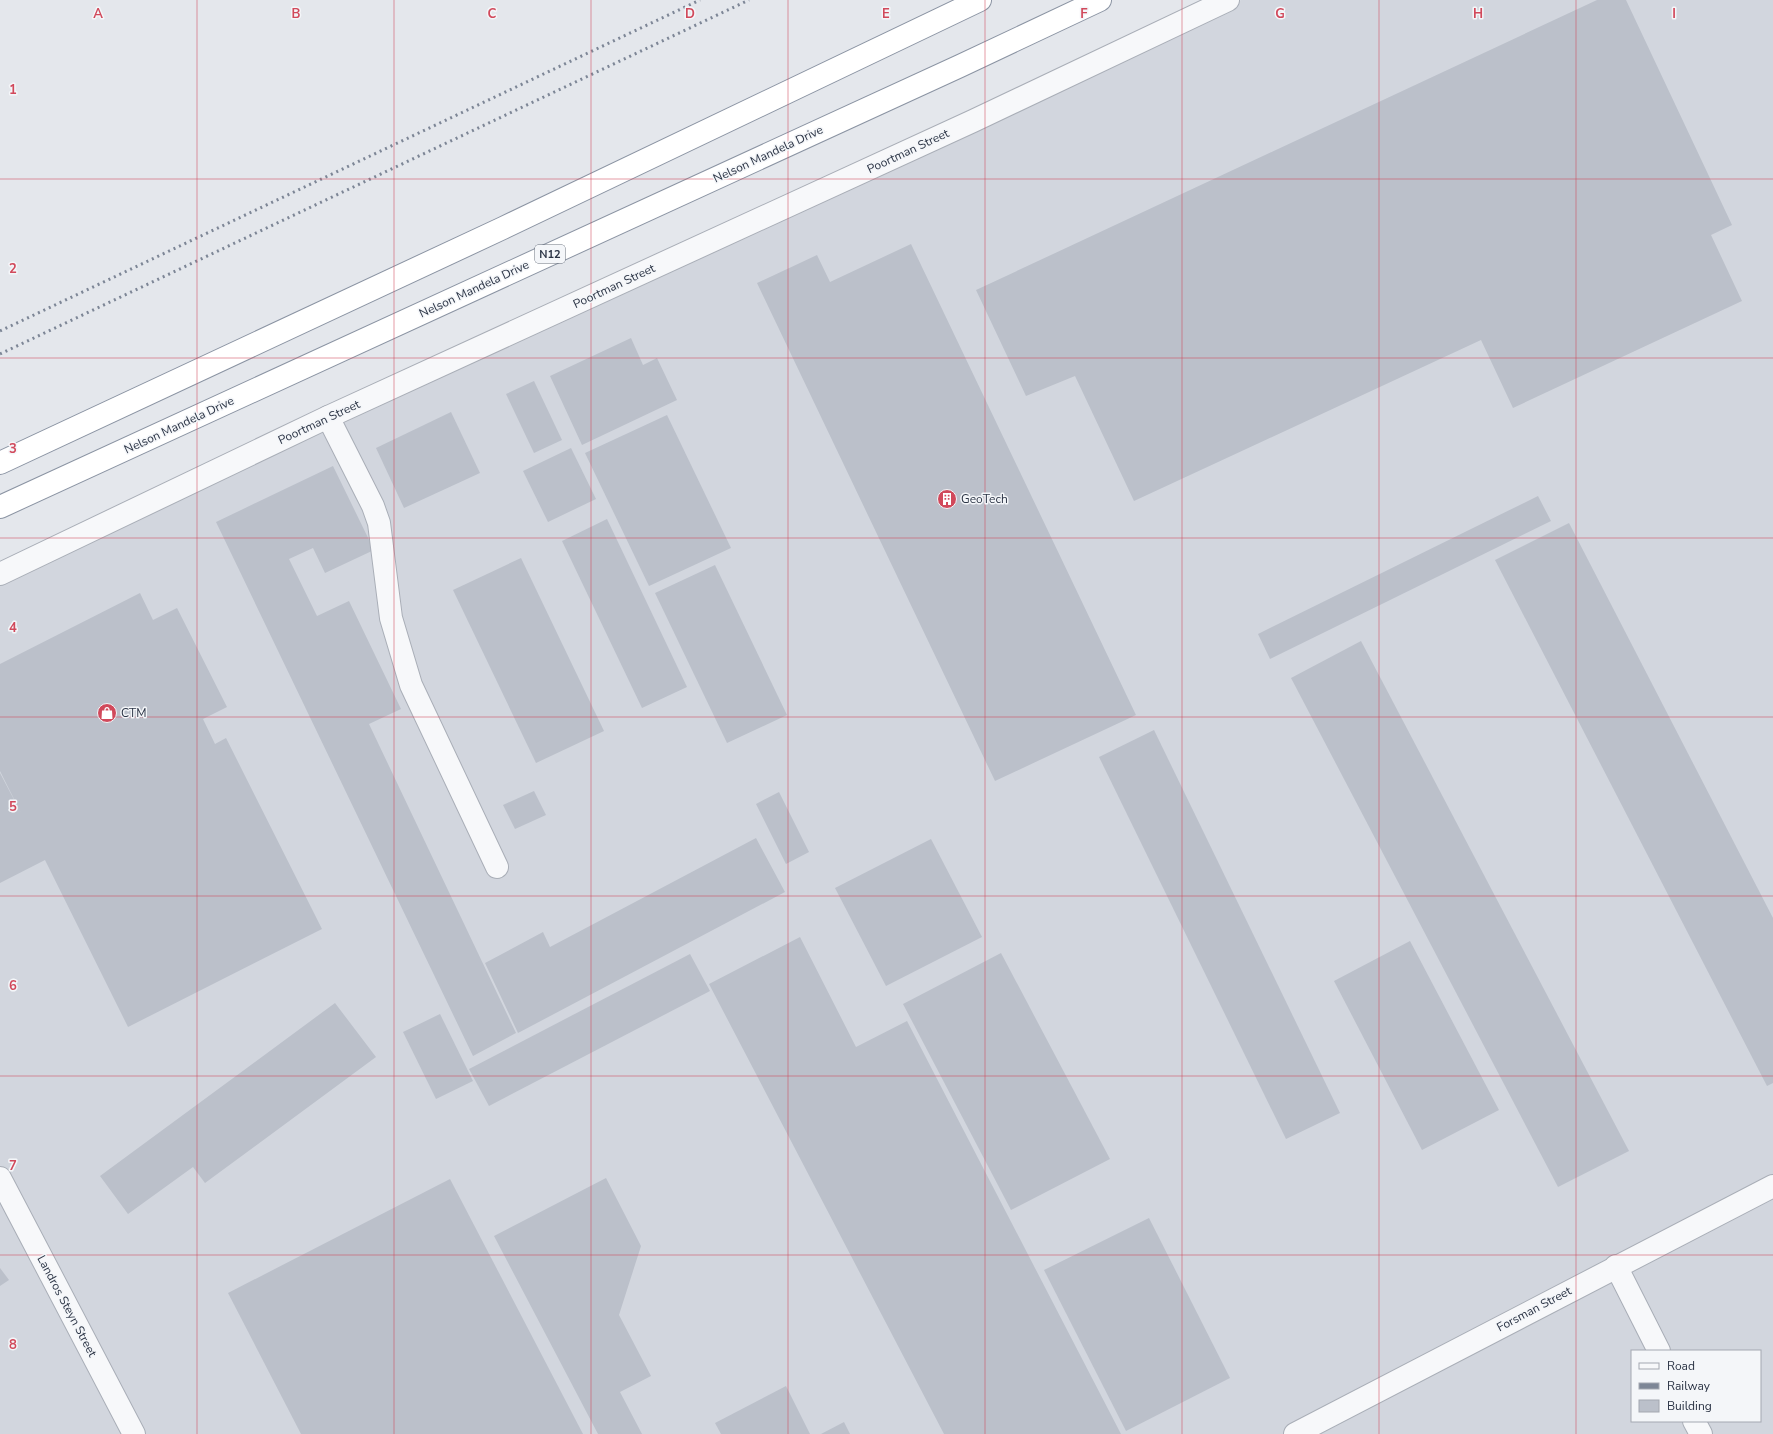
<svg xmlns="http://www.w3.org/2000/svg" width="1773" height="1434" font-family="'Nunito Sans',sans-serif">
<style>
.built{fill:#d2d6de;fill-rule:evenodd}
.building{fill:#bbc0ca}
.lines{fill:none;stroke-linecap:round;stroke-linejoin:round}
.minor-casing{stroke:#a9aeb7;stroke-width:24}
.highway-casing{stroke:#8b94a3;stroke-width:24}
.minor{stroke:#f7f8fa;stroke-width:22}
.highway{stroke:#fff;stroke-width:22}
.rail{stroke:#7d8696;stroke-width:3;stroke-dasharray:2 4;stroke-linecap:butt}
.grid{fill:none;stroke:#d1495b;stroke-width:1;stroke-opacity:0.55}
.labels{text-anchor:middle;stroke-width:3;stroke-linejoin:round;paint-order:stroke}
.shield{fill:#f4f6f9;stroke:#676e7b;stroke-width:1}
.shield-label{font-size:11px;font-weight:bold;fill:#2b3445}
.street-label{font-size:12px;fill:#2b3445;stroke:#f4f6f9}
.poi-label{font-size:12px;fill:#2b3445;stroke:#f4f6f9;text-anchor:start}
.grid-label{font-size:13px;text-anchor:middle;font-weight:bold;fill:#d1495b;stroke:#f4f6f9;stroke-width:3;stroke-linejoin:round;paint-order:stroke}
</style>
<rect width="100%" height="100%" fill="#e4e7ec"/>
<path class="built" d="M1241,0H1773V1434H0V575L809,205ZM1632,1351H1760V1421H1632Z"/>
<g class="building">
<path d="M1597,0H1626L1732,225L1711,235L1742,301L1513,408L1481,340L1134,501L1075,376L1026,396L976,290Z"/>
<path d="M911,244L1136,715L995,781L757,283L817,255L830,282Z"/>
<path d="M631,338L643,365L657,358L677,400L582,445L550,376Z"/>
<path d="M534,381L562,440L534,453L506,394Z"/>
<path d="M451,412L480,473L404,508L376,448Z"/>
<path d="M667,415L731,548L649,586L585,453Z"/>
<path d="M571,448L596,499L548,522L523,471Z"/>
<path d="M333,466L374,550L325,573L313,548L289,559L317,616L349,601L401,709L369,724L516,1033L473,1056L216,522Z"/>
<path d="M1538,496L1551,521L1270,659L1258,634Z"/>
<path d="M607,519L687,687L642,708L562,541Z"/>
<path d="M1569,523L1773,918V1083L1767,1086L1495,560Z"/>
<path d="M521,558L604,731L536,763L453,590Z"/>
<path d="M715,565L787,715L727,743L655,593Z"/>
<path d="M140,593L153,620L177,608L227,707L203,719L215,744L226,738L322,929L128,1027L45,860L0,883V773L21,813L0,771V664Z"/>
<path d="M1361,641L1629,1151L1558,1187L1291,678Z"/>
<path d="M1154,730L1340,1113L1286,1139L1099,757Z"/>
<path d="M534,791L546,815L515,829L503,805Z"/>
<path d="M779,792L809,852L786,864L756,804Z"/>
<path d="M756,838L785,892L518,1033L485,963L543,932L550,947Z"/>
<path d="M931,839L982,937L886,986L835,888Z"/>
<path d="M800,937L856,1047L907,1021L1121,1434H944L709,984Z"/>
<path d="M1410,941L1499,1110L1422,1150L1334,981Z"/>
<path d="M1001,953L1110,1159L1011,1210L903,1004Z"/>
<path d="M690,954L710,991L489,1106L469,1069Z"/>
<path d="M335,1003L376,1057L205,1183L193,1167L128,1214L100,1176Z"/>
<path d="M440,1014L473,1081L436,1099L403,1032Z"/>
<path d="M606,1178L641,1246L619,1315L651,1376L620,1392L642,1434H598L494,1236Z"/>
<path d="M450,1179L583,1434H301L228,1293Z"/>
<path d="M1149,1218L1230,1378L1126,1431L1044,1270Z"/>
<path d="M0,1268L9,1280L0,1286Z"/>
<path d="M786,1386L810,1434H721L715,1423Z"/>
<path d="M844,1422L850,1434H821Z"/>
</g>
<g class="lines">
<g class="minor-casing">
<g id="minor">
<path d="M328,417L373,506L379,523L391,618L411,685L497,867"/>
<path d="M0,574L328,417L973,121L1228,0"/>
<path d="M0,1178L134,1434"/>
<path d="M1616,1266L1659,1351"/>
<path d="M1694,1421L1701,1434"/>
<path d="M1295,1434L1773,1186"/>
</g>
</g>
<g class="highway-casing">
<g id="highway">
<path d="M0,463L503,228L980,0"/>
<path d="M0,507L960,66L1100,0"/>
</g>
</g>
<use href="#minor" class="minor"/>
<use href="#highway" class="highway"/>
<g class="rail">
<path d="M0,331L700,0"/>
<path d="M0,354L749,0"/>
</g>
</g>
<path class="grid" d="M197,0V1434M394,0V1434M591,0V1434M788,0V1434M985,0V1434M1182,0V1434M1379,0V1434M1576,0V1434M0,179H1773M0,358H1773M0,538H1773M0,717H1773M0,896H1773M0,1076H1773M0,1255H1773"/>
<defs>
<g id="building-disc" transform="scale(1)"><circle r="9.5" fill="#d1495b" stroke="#f4f6f9"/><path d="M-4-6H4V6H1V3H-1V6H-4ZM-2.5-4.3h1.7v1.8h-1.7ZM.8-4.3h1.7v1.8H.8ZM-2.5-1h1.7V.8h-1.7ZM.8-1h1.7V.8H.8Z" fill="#fff"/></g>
<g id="shop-disc" transform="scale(1)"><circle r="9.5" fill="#d1495b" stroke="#f4f6f9"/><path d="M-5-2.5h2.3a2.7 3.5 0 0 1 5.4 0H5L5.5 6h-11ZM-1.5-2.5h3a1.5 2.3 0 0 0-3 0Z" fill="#fff"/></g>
</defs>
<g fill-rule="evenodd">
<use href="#building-disc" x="947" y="499"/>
<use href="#shop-disc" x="107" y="713"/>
</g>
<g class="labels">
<rect class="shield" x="535" y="245" width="30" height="18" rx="3"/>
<g class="shield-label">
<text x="550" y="258">N12</text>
</g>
<g class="street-label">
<text transform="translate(908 151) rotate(-25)" y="4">Poortman Street</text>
<text transform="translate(768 154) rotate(-25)" y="4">Nelson Mandela Drive</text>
<text transform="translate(614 286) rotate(-25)" y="4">Poortman Street</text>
<text transform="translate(474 289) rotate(-25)" y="4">Nelson Mandela Drive</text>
<text transform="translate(319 422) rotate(-25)" y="4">Poortman Street</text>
<text transform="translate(179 425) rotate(-25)" y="4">Nelson Mandela Drive</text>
<text transform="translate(67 1306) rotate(62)" y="4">Landros Steyn Street</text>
<text transform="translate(1534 1309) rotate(-28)" y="4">Forsman Street</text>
</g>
<g class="poi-label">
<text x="961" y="503">GeoTech</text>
<text x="121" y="717">CTM</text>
</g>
</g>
<g class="grid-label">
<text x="98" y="18">A</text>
<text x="296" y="18">B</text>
<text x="492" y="18">C</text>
<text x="690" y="18">D</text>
<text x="886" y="18">E</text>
<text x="1084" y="18">F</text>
<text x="1280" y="18">G</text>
<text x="1478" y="18">H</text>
<text x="1674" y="18">I</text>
<text x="13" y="94">1</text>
<text x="13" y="273">2</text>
<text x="13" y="453">3</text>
<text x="13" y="632">4</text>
<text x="13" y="811">5</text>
<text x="13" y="990">6</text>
<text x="13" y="1170">7</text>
<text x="13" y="1349">8</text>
</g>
<rect x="1631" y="1350" width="130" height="72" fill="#f4f6f9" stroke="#a4a8b1"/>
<rect x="1639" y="1363" width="20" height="6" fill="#f7f8fa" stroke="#a4a8b1"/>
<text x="1667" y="1370" font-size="12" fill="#2b3445">Road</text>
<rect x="1639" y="1383" width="20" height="6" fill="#7d8696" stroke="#a4a8b1"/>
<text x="1667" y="1390" font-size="12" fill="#2b3445">Railway</text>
<rect x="1639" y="1400" width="20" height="12" fill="#bbc0ca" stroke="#a4a8b1"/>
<text x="1667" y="1410" font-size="12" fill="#2b3445">Building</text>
</svg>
